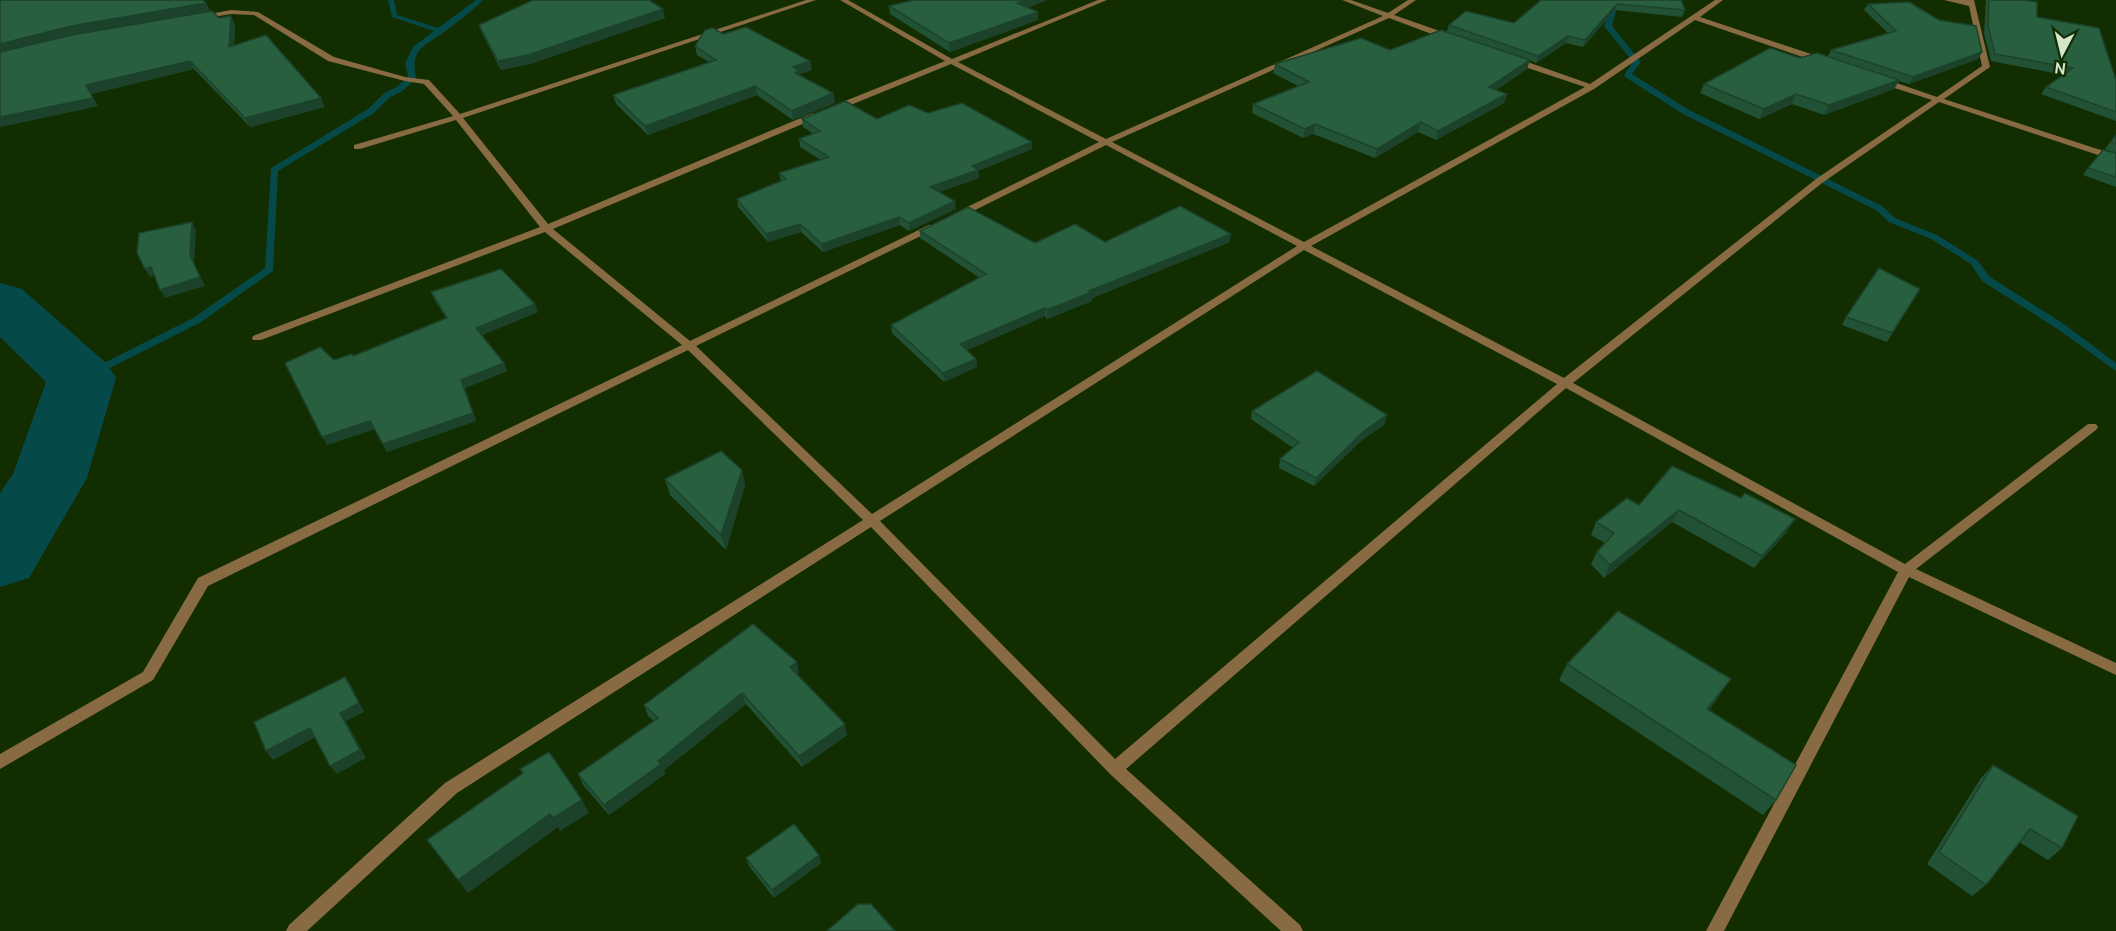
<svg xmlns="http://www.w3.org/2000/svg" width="2116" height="931" font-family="Cabin,sans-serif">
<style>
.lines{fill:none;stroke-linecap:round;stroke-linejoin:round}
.stream{fill:#064949;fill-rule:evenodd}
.river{fill:#064949;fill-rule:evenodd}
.minor{fill:#886b42;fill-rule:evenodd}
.wall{fill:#225235}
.shaded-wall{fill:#1c422b}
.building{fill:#285f3e;stroke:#1c422b;stroke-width:1.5}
</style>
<rect width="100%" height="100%" fill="#122d00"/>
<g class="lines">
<g class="stream">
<path d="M388,0H394L397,15L438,28L476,0H483C472,11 456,23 444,32C424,47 410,48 416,78L404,90L389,98L374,113L278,171L273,271L201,322L86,380H78L76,378L78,376L193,318L265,268L271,168L368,109L383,94L398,86L408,77L405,63L413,47L434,31L392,17Z"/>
<path d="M1613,0H1619L1612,26L1641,62L1632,74L1689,110L1882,206L1895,218L1937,235L1977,260L1990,277L2064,324L2116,363V371L2056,328L1982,281L1971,264L1931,239L1889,222L1876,210L1683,114L1625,77L1624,75L1633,62L1604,26Z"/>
</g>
<path class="river" d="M0,283L22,289L106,363L116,378L87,478L29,578L0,587V493L13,474L46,382L0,337Z"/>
<path class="minor" d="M806,0H816L463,118L548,224L813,113H819V117L553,229L690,341L929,225H935V229L696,346L872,514L1297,246L1106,145L959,218H953V214L1099,142L951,64L836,111H830V107L945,61L840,0H848L952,59L1098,0H1107L958,62L1106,139L1383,16L1342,0H1351L1388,13L1408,0H1416L1394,15L1451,35V39H1445L1389,18L1112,142L1304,242L1585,87L1510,62V58H1516L1590,84L1715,0H1723L1700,17L1826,59V63H1820L1695,20L1594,89L1311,246L1564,378L1816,179L1932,100L1879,83V79H1885L1937,97L1982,66L1969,6L1944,0H1974L1990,67L1944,99L2116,155V161L1939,102L1822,183L1573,383L1905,564L2088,424H2096L2098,427L2096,430L1916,569L2116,663V675L1909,577L1724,931H1706L1898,572L1566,388L1126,769L1300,925L1303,931H1281L1110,774L871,527L457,793L307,931H286L289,925L445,783L863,520L688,350L208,586L153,680L0,769V754L143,672L198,578L682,345L545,232L261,340H253L252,338L253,336L540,227L456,120L360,149H354V145L453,116L424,84L405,81L328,61L254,15L231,14L201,19L197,17L199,16L231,10L258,12L334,57L405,77L429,80L460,114ZM1304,250L1557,384L1115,759L880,521Z"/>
</g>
<g class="wall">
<path d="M914,0H1047L1027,8L1038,12V20L950,52L890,14L889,6Z"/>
<path d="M1541,0H1681L1685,10L1682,17L1615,10L1583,47L1566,43L1536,63L1529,60L1527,69L1496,90L1507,94L1504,103L1436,140L1418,132L1375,158L1313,134L1303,138L1252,113L1253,104L1298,86L1273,73L1275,64L1390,50L1447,31L1449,25L1514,23Z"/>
<path d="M1986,0H2024L2037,17L2116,80V121L2041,94L2046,87L2064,75L1991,61L1984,33Z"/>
<path d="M1868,4L1982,52L1978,59L1909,84L1899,81L1894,89L1824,115L1792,104L1759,119L1700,93L1704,84L1800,58L1828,56L1831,50L1888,33L1864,10Z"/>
<path d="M209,11L219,18L235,24L234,45L325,107L250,127L194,69L91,94L98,106L0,127Z"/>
<path d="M665,18L530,64L501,70L482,33L479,25Z"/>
<path d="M723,34L812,70L800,74V75L833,93L835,103L793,120L757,95L648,135L616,104L613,95L709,62L697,55L695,46Z"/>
<path d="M928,113L1032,149L978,171L979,178L939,192L956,209L909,231L900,225L823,252L801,232L768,242L738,207L737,199L781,181L779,173L821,160L800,147L799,139L814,134L803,127L802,119H877Z"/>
<path d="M2116,135V153L2105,149Z"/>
<path d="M2116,153V187L2083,175L2088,168Z"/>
<path d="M920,231L1035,243L1105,242H1230L1092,298V301L1047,319L1045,316L967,350L976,359L977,367L944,382L892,333L891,325L980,278L920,238Z"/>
<path d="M1920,289L1887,342L1842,325L1846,317Z"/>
<path d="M431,292L538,312L482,335L504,363L507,371L465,388L476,421L387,452L375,429L327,445L334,360L353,356L446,318L435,301Z"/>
<path d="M1252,411L1385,424L1362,440L1314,486L1279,468L1280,459L1293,448L1251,419Z"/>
<path d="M1672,466L1787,532L1754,568L1672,522L1604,578L1591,564L1597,552L1605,543L1591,535L1596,522L1639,505Z"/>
<path d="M665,479L745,485L726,550L670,495Z"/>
<path d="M1567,664L1720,695L1709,710L1776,800L1763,815L1559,680Z"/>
<path d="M799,672L797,674L847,735L802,767L746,704L664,770L665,774L609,815L583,785L578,774L654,721L648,716L644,705Z"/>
<path d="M1993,765L2062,848L2048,860L2019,842L1986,885L1972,896L1927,864L1981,778Z"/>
<path d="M819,855L821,863L774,898L749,866L746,858Z"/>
</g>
<g class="shaded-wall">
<path d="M1026,0H1047L1017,12V3Z"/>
<path d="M206,3L210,11L0,54V44L71,26Z"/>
<path d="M1617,4L1615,10L1583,47L1585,40Z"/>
<path d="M663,9L665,18L530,64L501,70L498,61Z"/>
<path d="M1038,12V20L950,52L949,43Z"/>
<path d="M231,16L235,24L234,55L229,47Z"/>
<path d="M1568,36L1566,43L1536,63L1538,56Z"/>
<path d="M1982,52L1978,59L1909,84L1913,77Z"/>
<path d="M1530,60L1527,69L1486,96L1489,87Z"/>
<path d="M190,61L194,69L91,94L98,106L0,127V117L86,85Z"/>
<path d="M810,61L812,70L800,74L801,80L796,81L793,67Z"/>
<path d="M1899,80L1894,89L1824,115L1829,105Z"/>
<path d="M755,86L757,95L648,135L645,126Z"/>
<path d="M833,93L835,103L793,120L792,111Z"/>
<path d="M1507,94L1504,103L1436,140L1438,131Z"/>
<path d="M1796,94L1792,104L1759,119L1764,109Z"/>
<path d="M321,98L325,107L250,127L245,118Z"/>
<path d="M1421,122L1418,132L1375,158L1377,149Z"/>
<path d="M1315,124L1313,134L1303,138L1305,129Z"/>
<path d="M1032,142V149L978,171L979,178L931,195L930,187L972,166Z"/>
<path d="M955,201L956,209L909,231V223Z"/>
<path d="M899,217L900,225L823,252L822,244Z"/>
<path d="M192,222L196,230L194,263L205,286L165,298L160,290L190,255Z"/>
<path d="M800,224L801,232L768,242L766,234Z"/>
<path d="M1231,234L1230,242L1092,298V301L1047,319V310L1089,291Z"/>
<path d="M151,267L156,275L150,277L145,269Z"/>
<path d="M535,304L538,312L480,336L476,328Z"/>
<path d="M1045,308V316L961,353L960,344Z"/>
<path d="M976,359L977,367L944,382L943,373Z"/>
<path d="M504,363L507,371L465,388L476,421L387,452L383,444L461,380Z"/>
<path d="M1387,415L1385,424L1362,440L1314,486L1316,478L1364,431Z"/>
<path d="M370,421L375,429L327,445L322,437Z"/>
<path d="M742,470L745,485L726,550L721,535Z"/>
<path d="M1679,510L1672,522L1604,578L1610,565Z"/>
<path d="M1795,519L1787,532L1754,568L1762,556Z"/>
<path d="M797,662L799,672L792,678L790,667Z"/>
<path d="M345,677L351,685L364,712L346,721L366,758L337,774L330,766Z"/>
<path d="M1731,679L1720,695L1696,725L1707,709Z"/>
<path d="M742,693L746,704L664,770L665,774L609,815L604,805Z"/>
<path d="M845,724L847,735L802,767L799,756Z"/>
<path d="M310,728L316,737L273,760L266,751Z"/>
<path d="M582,800L589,813L560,831L553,818Z"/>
<path d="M550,814L558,827L468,893L458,880Z"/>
<path d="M819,855L821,863L774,898L772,890Z"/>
</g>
<g class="building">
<path d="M0,0H203L206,3L71,26L0,44Z"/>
<path d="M533,0H649L663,9L528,55L498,61L479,25Z"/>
<path d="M914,0H1026L1017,3L1038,12L949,43L889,6Z"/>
<path d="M1541,0H1681L1685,10L1617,4L1585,40L1568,36L1538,56L1449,25L1466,11L1514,23Z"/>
<path d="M1989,0H2024L2037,2V17L2099,28L2116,80V112L2046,87L2073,68L1995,54L1988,26Z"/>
<path d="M1909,2L1939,20L1976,26L1982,52L1913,77L1831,50L1896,31L1868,4Z"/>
<path d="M212,11L219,18L231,16L229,47L266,35L321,98L245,118L190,61L86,85L93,98L0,117V52L72,35Z"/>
<path d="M746,27L810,61L793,67L799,71L795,73L833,93L792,111L755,86L645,126L613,95L716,60L695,46L705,30L713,28L723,34Z"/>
<path d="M1441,30L1530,60L1489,87L1507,94L1438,131L1421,122L1377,149L1315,124L1305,129L1253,104L1309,82L1275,64L1361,38L1390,50Z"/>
<path d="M1770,48L1800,58L1817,53L1899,80L1829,105L1796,94L1764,109L1704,84Z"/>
<path d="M845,101L877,119L909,105L928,113L962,103L1032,142L972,166L978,170L930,187L955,201L909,223L899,217L822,244L800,224L766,234L737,199L786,179L779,173L829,157L799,139L820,131L802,119Z"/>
<path d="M2116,135V144L2111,142Z"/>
<path d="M2103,150L2116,153V177L2088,168Z"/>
<path d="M1180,206L1231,234L1089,291L1092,292L1047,310L1045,308L960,344L976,359L943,373L891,325L986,274L920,231L968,207L1035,243L1075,224L1105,242Z"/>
<path d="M192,222L190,255L200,277L160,290L151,267L145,269L137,253L139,233Z"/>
<path d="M1879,268L1920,289L1892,333L1846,317Z"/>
<path d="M501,269L535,304L476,328L504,363L461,380L473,413L383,444L370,421L322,437L285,363L320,347L334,360L352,354L353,356L447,318L431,292Z"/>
<path d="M1317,371L1387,415L1364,431L1316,478L1280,459L1299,442L1252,411Z"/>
<path d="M721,451L742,470L721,535L665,479Z"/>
<path d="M1672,466L1741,498L1745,493L1795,519L1762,556L1679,510L1610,565L1597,552L1614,533L1596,522L1627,498L1639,505Z"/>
<path d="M1618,611L1731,679L1707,709L1796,765L1776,800L1567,664Z"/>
<path d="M753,624L797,662L790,667L845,724L799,756L742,693L658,761L661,764L604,805L578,774L658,718L644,705Z"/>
<path d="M345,677L359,703L340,713L360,750L330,766L310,728L266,751L254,722Z"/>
<path d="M549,752L582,800L553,818L550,814L458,880L427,840L523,773L520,769Z"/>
<path d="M1993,765L2078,816L2062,848L2030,829L1986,885L1939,852Z"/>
<path d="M794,824L819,855L772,890L746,858Z"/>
<path d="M858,904H871L895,931H827Z"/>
</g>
<g transform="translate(2062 54) rotate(187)" stroke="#122d00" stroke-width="4.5" paint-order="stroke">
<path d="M0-4.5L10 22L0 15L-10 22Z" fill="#d4e6cb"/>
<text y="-9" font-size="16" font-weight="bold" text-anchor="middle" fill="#d4e6cb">N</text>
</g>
</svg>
